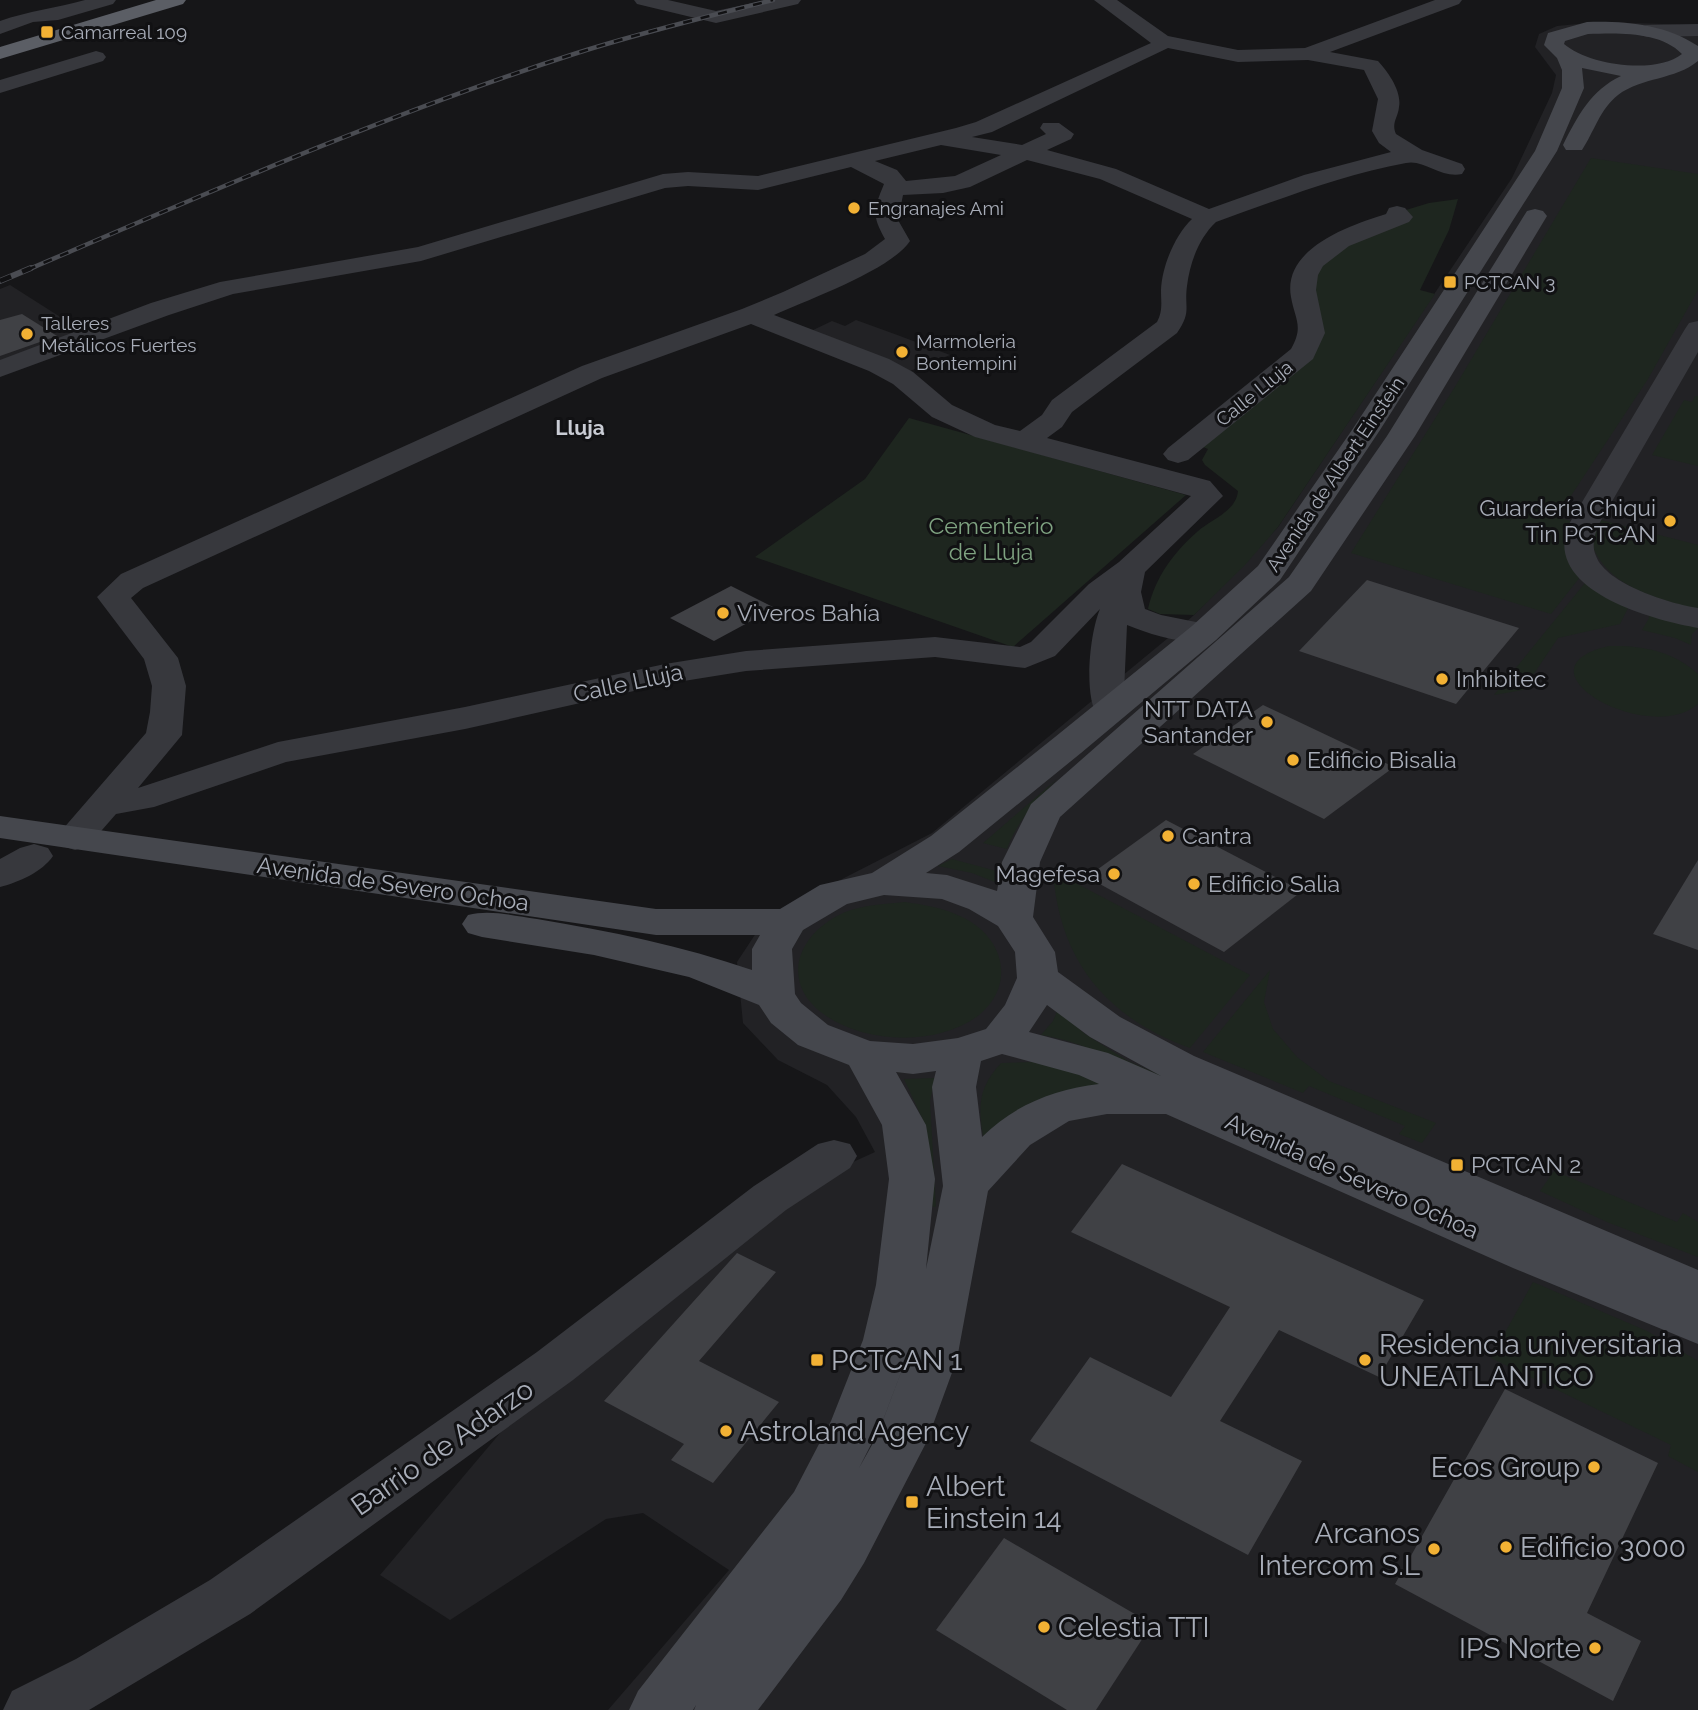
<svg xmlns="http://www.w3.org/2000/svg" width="1698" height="1710" font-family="Raleway,sans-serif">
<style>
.built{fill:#222225}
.green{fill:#1e261f}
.building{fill:#404145}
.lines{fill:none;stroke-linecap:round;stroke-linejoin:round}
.minor{fill:#37383d;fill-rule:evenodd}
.secondary{fill:#45474d;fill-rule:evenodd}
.trunk{fill:#5b5e65;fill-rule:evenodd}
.rail-far1-casing{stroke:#4a4c52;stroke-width:4.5}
.rail-casing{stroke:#4a4c52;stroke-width:6}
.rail-far1{stroke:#111113;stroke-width:2.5;stroke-dasharray:9;stroke-linecap:butt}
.rail{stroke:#111113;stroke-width:4.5;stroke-dasharray:12;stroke-linecap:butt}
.poi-dot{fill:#f2b134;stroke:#111113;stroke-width:2.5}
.labels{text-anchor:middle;stroke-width:6;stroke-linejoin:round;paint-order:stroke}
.far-poi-label{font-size:19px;fill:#a8adb8;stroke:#111113;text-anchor:start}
.far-street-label{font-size:19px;fill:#a8adb8;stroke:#111113}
.far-neighbourhood-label{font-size:21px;font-weight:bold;fill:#c9ccd4;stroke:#111113}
.poi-label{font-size:23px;fill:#a8adb8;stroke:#111113;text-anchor:start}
.park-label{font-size:23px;fill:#7fa381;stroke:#111113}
.street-label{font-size:23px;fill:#a8adb8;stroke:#111113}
.near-poi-label{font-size:28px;fill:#a8adb8;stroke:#111113;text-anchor:start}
.near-street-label{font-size:28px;fill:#a8adb8;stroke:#111113}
</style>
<rect width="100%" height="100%" fill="#161618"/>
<g class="built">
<path d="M1598,22L1698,25V1710H608L729,1570L643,1513L606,1519L450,1620L380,1575L501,1432L818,1178L875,1152L856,1117L827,1085L778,1060L743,1023L737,962L766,918L932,833L1168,638L1194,615L1278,527L1512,178L1552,93L1556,75L1535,47L1539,34L1557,26Z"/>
<path d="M10,285L87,334L0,363V289Z"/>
<path d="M856,320L900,336L950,355L910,371L811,331L832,321L845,326Z"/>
</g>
<g class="green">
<path d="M1591,158L1698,174V290L1648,379L1557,517L1574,522L1584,572L1551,614L1351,553L1456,385Z"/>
<path d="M1458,199L1449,230L1420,290L1435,294L1278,527L1245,565L1194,615L1160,614L1148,609C1155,578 1173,553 1197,532C1211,519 1236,512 1238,491L1205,465L1202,460L1208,449L1203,447L1313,352C1313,334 1309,297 1313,280C1321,247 1383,227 1412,218L1406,210L1429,203Z"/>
<path d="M1695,396H1698V466L1652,455L1684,400L1692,402Z"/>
<path d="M909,418L1186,495L1013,647L755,557L865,479Z"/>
<path d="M1601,520L1698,545V610C1657,598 1605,587 1591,541Z"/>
<path d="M1589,578L1625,602L1628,608L1620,624L1558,638L1523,690L1494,695Z"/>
<path d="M1648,609L1698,623V628L1692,634L1691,645L1675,638L1642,630L1649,618Z"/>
<path d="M1609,646C1642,645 1673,651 1698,674V704C1649,747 1509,669 1609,646Z"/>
<path d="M1057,779C1037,800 1017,821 1007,849L983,843Z"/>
<path d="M952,859L1000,872V884L972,873L938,866Z"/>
<path d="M1053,871L1250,975L1190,1048C1106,1018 1059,960 1053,871Z"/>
<path d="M905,902C925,905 944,908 962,917C1003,936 1017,984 979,1015C938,1047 863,1044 822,1013C779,980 799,933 843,913C862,905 884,904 905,902Z"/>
<path d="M1270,970L1264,1002L1273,1029L1297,1057L1329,1081L1436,1123L1422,1143L1399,1134L1405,1126L1309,1086L1303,1093L1203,1052Z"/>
<path d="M1058,1009L1085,1034L1128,1061L1388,1174L1105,1057C1084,1045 1065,1039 1041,1035L1053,1021Z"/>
<path d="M1034,1062L1055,1064L1111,1085L984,1141C978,1108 977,1089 1001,1063Z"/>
<path d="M935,1078L930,1101L936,1207L928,1206L923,1120L904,1079Z"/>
<path d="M1554,1171L1677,1222L1683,1213L1698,1222V1257L1607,1222L1540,1191Z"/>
<path d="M1533,1282L1647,1331L1698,1361V1472L1668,1456L1671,1445L1491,1358Z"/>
</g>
<g class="building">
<path d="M22,314L57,336L0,356V320Z"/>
<path d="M1367,580L1519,628L1456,704L1299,651Z"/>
<path d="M731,586L775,608L714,641L670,618Z"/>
<path d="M1263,705L1394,767L1324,819L1193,754Z"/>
<path d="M1166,820L1302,891L1224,952L1087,877Z"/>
<path d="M1698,860V950L1653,934Z"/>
<path d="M1122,1164L1424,1300L1379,1377L1279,1330L1220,1421L1302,1461L1248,1555L1030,1441L1090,1357L1171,1397L1230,1307L1071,1232Z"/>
<path d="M737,1253L776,1272L699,1361L779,1402L713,1483L671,1460L684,1444L604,1401Z"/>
<path d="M1505,1389L1658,1463L1587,1613L1641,1641L1613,1701L1395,1584Z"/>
<path d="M1004,1538L1152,1624L1096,1710H1067L936,1630Z"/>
</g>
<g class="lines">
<g class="minor">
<path d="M85,0H116L113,4L58,20L33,22L0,34V21C28,11 57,8 85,0Z"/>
<path d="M634,0H668L716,11L766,0H801L798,4L716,23L637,4Z"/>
<path d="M1094,0H1117L1168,36L1238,50L1305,48L1435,0H1462L1459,4L1330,52L1378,61C1388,72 1402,91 1399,107C1398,118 1391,123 1396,134L1422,150L1462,164L1465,169L1462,174C1442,179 1424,159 1406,163C1341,175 1278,200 1216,222C1199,238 1190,262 1187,286C1184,308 1192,311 1177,333L1072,412L1062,427L1047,438L1210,481L1223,496L1145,572L1141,592L1145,609L1161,615L1216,626L1221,633L1216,640C1189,647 1152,635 1127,625L1124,692L1128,710L1122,717L1110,721L1098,717C1083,696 1090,632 1100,609L1055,656L1025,668L935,657L746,671L665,684L465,729L286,762L154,807L116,814L88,846L75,850L62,846L56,838L62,830L146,733L150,712L152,686L144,659L97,597L121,574L582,366L742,309L783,292L865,254L885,239C871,214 874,209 884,184L851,167L758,190L688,186L665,188L421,261L233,294L169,315L0,377V360L151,303L220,282L418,247L663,174L688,172L758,176L956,128L976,122L1151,43ZM1168,48L1238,62L1308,60L1364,70L1378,99L1372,131L1379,143L1391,152L1304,175L1209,209L1116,169L1047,150L1071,139L1074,134L1059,123H1043L1040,128L1046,134L1022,145L972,137L992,132ZM941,145L1001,155L955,176L906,181L897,170L875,161ZM1027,160L1100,179L1192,219C1175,235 1162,266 1161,290C1161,302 1163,311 1157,322L1052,400L1042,415L1020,431L995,425L952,405L913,372L889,359L774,315C807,300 891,270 910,241L898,220L903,195L943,193L970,187ZM751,324L869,371L893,384L932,417L975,437L1191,496L1119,562L1089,584L1031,642L1020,647L935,637L746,651L665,664L465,707L278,742L138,788L182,735L186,686L178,658L131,598L143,588L602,378Z"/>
<path d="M1698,24V36L1647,37L1640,35L1637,31L1640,27L1647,25Z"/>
<path d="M96,51L103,53L106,57L103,61L0,93V80Z"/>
<path d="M1397,206L1405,208L1413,217L1409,222L1349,246L1323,266L1318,275L1316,290L1325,333L1313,359L1188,460L1178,463L1168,460L1163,454L1168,448L1291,349C1304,326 1295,320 1291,297C1282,248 1351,225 1386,214L1389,208Z"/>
<path d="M1698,321V352L1599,524C1595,534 1591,545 1596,556C1606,584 1671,604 1698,608V628C1652,620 1540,590 1569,524L1685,329L1689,323Z"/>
<path d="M34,844L48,848L53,856C42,872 19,882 0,887V859L20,848Z"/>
<path d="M834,1140L850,1144L857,1156L850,1168L786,1210L573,1380L250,1614L89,1710H3L12,1691L76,1659L210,1580L537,1352L754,1186L818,1144Z"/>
</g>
<path class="secondary" d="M1587,22C1626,21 1664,24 1698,46V61C1675,80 1642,77 1618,95C1600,109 1594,132 1582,150H1566L1563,145C1577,117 1591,90 1621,76L1582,68L1584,88L1557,151L1380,430L1280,580L1216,640L1081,753L959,852L926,873L947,875L997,891L1002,862L1031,804L1289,577L1387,436L1527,211L1535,209L1543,211L1547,216L1415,436L1311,591L1060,817L1040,862L1033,917L1055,952L1058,972L1120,1017L1194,1056L1698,1270V1344L1513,1268L1166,1114H1107L1069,1121L1030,1145L988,1191L957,1359L927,1441L864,1563L841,1600L758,1710H694L696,1705L693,1710H629L638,1691L794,1492L831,1421L863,1340L876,1285L889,1179L882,1125L849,1065L798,1045L771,1023L759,1005L689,977L594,955L482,937L468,933L462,924L468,915C490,909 514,916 537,919C610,931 682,946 752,970V949L760,935H656L0,838V816L656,909H780L820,885L872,873L931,836L1055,737L1192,626L1258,566L1352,430L1535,151L1562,88V70L1557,58L1544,45L1548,33ZM1588,34C1618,33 1660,31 1682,54C1656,75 1588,65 1564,44L1565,41ZM884,895L942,899L969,909L998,926L1015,952L1017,978L1005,1005L986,1029L958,1038L913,1044L870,1041L828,1025L801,1003L795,994L792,949L803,930L847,904ZM1047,1005L1090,1037L1161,1076L1108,1053L1029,1032ZM1002,1054L1079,1075L1099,1084C1055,1089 1014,1105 982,1137L976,1087L981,1061ZM936,1071L932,1087L943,1186L926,1269L935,1179L926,1125L896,1072L913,1074ZM909,1351L877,1436L859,1468L882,1423Z"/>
<path class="trunk" d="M156,0H186L183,4L0,59V47Z"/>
<g class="rail-far1-casing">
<path id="rail-far1" d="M27,270C207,193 387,114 574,54C639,33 706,17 773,0"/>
</g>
<g class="rail-casing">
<path id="rail" d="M0,281L31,268"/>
</g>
<use href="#rail-far1" class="rail-far1"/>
<use href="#rail" class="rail"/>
</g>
<g class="poi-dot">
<rect x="40" y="25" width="14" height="14" rx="3.5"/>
<circle cx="854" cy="208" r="7"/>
<rect x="1443" y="275" width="14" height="14" rx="3.5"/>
<circle cx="27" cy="334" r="7"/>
<circle cx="902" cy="352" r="7"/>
<circle cx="1670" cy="521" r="7"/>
<circle cx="723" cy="613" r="7"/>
<circle cx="1442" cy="679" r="7"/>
<circle cx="1267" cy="722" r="7"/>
<circle cx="1293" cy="760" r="7"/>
<circle cx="1168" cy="836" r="7"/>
<circle cx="1114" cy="874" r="7"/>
<circle cx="1194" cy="884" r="7"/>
<rect x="1450" y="1158" width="14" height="14" rx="3.5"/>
<rect x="810" y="1353" width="14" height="14" rx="3.5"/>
<circle cx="1365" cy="1360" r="7"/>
<circle cx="726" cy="1431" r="7"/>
<circle cx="1594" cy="1467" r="7"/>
<rect x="905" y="1495" width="14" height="14" rx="3.5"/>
<circle cx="1506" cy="1547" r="7"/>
<circle cx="1434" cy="1549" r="7"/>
<circle cx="1044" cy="1627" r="7"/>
<circle cx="1595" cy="1648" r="7"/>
</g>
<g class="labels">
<g class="far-poi-label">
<text x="61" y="39">Camarreal 109</text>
<text x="868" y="215">Engranajes Ami</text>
<text x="1464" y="289">PCTCAN 3</text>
<text x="41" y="330">Talleres<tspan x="41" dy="22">Metálicos Fuertes</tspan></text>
<text x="916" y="348">Marmoleria<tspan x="916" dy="22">Bontempini</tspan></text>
</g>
<g class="far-street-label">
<text transform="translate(1254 393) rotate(-39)" y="7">Calle Lluja</text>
<text transform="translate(1335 474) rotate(-56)" y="7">Avenida de Albert Einstein</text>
</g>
<g class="far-neighbourhood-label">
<text x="580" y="435">Lluja</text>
</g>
<g class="poi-label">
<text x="1656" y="516" text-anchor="end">Guardería Chiqui<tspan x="1656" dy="26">Tin PCTCAN</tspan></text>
<text x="737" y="621">Viveros Bahía</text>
<text x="1456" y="687">Inhibitec</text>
<text x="1253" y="717" text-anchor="end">NTT DATA<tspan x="1253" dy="26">Santander</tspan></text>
<text x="1307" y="768">Edificio Bisalia</text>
<text x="1182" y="844">Cantra</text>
<text x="1100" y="882" text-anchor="end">Magefesa</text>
<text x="1208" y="892">Edificio Salia</text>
<text x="1471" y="1173">PCTCAN 2</text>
</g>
<g class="park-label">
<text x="991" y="534">Cementerio<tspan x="991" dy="26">de Lluja</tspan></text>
</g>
<g class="street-label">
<text transform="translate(628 683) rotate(-12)" y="8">Calle Lluja</text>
<text transform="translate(393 884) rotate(8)" y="8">Avenida de Severo Ochoa</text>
<text transform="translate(1352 1176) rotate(24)" y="8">Avenida de Severo Ochoa</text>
</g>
<g class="near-poi-label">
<text x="1379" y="1354">Residencia universitaria<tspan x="1379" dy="32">UNEATLANTICO</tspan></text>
<text x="831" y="1370">PCTCAN 1</text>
<text x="740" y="1441">Astroland Agency</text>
<text x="1580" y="1477" text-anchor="end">Ecos Group</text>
<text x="926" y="1496">Albert<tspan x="926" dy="32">Einstein 14</tspan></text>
<text x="1420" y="1543" text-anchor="end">Arcanos<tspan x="1420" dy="32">Intercom S.L</tspan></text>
<text x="1520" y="1557">Edificio 3000</text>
<text x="1058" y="1637">Celestia TTI</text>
<text x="1581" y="1658" text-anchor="end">IPS Norte</text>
</g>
<g class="near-street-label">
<text transform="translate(442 1447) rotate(-35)" y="10">Barrio de Adarzo</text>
</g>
</g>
</svg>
